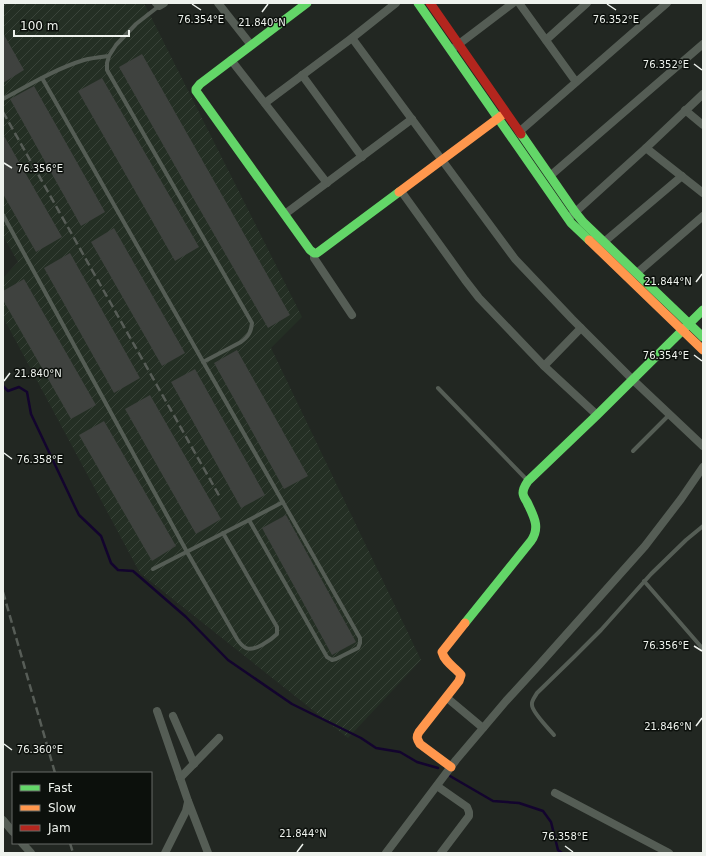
<svg xmlns="http://www.w3.org/2000/svg" width="706" height="856" font-family="'DejaVu Sans',sans-serif">
<style>
.industrial{fill:url(#industrial-furrows)}
.lines{fill:none;stroke-linecap:round;stroke-linejoin:round}
.stream{stroke:#13042e;stroke-width:2.5}
.building{fill:#3f423f}
.lane{stroke:#555d55;stroke-width:4}
.street{stroke:#555d55;stroke-width:8}
.fast{stroke:#63d668;stroke-width:9}
.slow{stroke:#ff974d;stroke-width:9}
.jam{stroke:#b3261e;stroke-width:9}
.rail{stroke:#575d57;stroke-width:2.5;stroke-dasharray:8 4;stroke-linecap:butt}
.ticks{fill:none;stroke:#eef2ed;stroke-width:1.5}
.ticks-label{font-size:10px;text-anchor:middle;fill:#eef2ed;stroke:#0c100c;stroke-width:3;stroke-linejoin:round;paint-order:stroke}
</style>
<defs>
<pattern id="industrial-furrows" width="10" height="10" patternUnits="userSpaceOnUse"><rect width="10" height="10" fill="#242f24"/><path d="M-1 1l2-2M0 10L10 0M9 11l2-2" fill="none" stroke="#394339"/></pattern>
</defs>
<rect width="100%" height="100%" fill="#222722"/>
<path class="industrial" d="M3,3H144L302,317L271,348L421,660L348,738L140,573L3,317V278L18,262L3,236Z"/>
<g class="lines">
<g class="stream">
<path d="M3,386L8,391L19,387L27,392L31,414L75,507L79,515L101,536L111,563L118,570L133,571L186,617L228,660L292,704L361,738L376,748L400,752L417,762L438,768"/>
<path d="M450,776L493,801L519,803L543,811L551,822L558,850L562,853"/>
</g>
</g>
<g class="building">
<path d="M3,33L24,70L3,83Z"/>
<path d="M142,54L290,315L268,328L192,196L119,67Z"/>
<path d="M102,78L199,247L175,261L78,91Z"/>
<path d="M34,86L105,212L81,226L10,99Z"/>
<path d="M3,134L62,237L36,252L3,194Z"/>
<path d="M114,228L185,353L162,366L91,242Z"/>
<path d="M70,253L140,378L114,393L44,268Z"/>
<path d="M24,279L96,405L71,419L3,300V291Z"/>
<path d="M237,350L308,476L284,489L214,363Z"/>
<path d="M195,369L265,495L241,508L171,382Z"/>
<path d="M150,395L221,519L196,534L125,409Z"/>
<path d="M104,421L176,546L152,561L79,435Z"/>
<path d="M286,515L356,642L332,655L262,528Z"/>
</g>
<g class="lines">
<g class="lane">
<path d="M159,6L136,24L116,45L109,56L107,63V70L252,323C251,332 249,336 241,342L203,362"/>
<path d="M42,78L360,638V643L358,648L336,659L332,660L327,657L249,520L153,569"/>
<path d="M3,99C29,85 55,69 84,60C92,58 101,57 109,56"/>
<path d="M3,215L187,552L237,639C239,642 242,646 246,648C254,652 271,640 277,634V627L223,533"/>
<path d="M438,388L528,481"/>
<path d="M633,451L669,415"/>
<path d="M249,520L283,502"/>
<path d="M644,581L703,649"/>
<path d="M554,735C549,729 532,712 532,705C531,701 535,697 537,693L575,656L601,630L651,574L686,540L703,526"/>
</g>
<g class="street">
<path d="M156,3L159,6L164,3"/>
<path d="M218,3L251,45"/>
<path d="M519,3L576,82"/>
<path d="M352,38L515,259L572,319L632,379L703,446"/>
<path d="M546,40L587,3"/>
<path d="M455,47L513,3"/>
<path d="M231,60L327,183"/>
<path d="M302,75L362,157"/>
<path d="M265,103L352,38L396,3"/>
<path d="M685,110L703,125"/>
<path d="M519,132L667,3"/>
<path d="M646,148L703,193"/>
<path d="M550,176L703,44"/>
<path d="M401,191L465,280L479,298L544,366L597,415"/>
<path d="M285,214L412,119"/>
<path d="M571,216L646,148L703,94"/>
<path d="M604,242L682,176"/>
<path d="M314,253V258L352,315"/>
<path d="M637,273L703,216"/>
<path d="M544,366L581,328"/>
<path d="M446,697L483,728"/>
<path d="M157,711L188,801L208,853"/>
<path d="M173,716L194,764"/>
<path d="M180,778L219,738"/>
<path d="M437,786L467,807L469,812V816L441,853"/>
<path d="M555,793L669,853"/>
<path d="M3,820L13,832"/>
<path d="M22,843L31,853"/>
<path d="M165,853L186,811L188,802"/>
<path d="M386,853L456,760L506,701L539,665L645,546L681,499L703,467"/>
</g>
<g class="fast">
<path d="M307,3L200,84L196,89V91L310,250L314,253H317L399,192"/>
<path d="M418,3L571,223L589,240"/>
<path d="M521,134L575,212L583,222L703,337"/>
<path d="M465,623L531,541C541,527 533,515 527,502C525,499 523,496 523,493C523,488 526,484 528,481L597,415L703,310"/>
</g>
<g class="slow">
<path d="M399,192L505,113"/>
<path d="M589,240L703,350"/>
<path d="M451,767L420,744C417,739 416,737 419,732L459,681L461,675C455,667 445,663 442,652L465,623"/>
</g>
<path class="jam" d="M430,3L521,134"/>
<g class="rail">
<path d="M3,112L221,499"/>
<path d="M3,592L55,773"/>
<path d="M70,843L73,853"/>
</g>
</g>
<path class="ticks" d="M192,4L201,10M607,4L616,10M262,12L268,4M694,64L702,70M4,163L12,168M696,282L702,274M694,355L702,361M4,381L10,373M4,453L12,459M694,646L702,651M696,726L702,718M4,744L12,750M565,846L573,852M297,852L303,844"/>
<g class="ticks-label">
<text x="201" y="23">76.354°E</text>
<text x="616" y="23">76.352°E</text>
<text x="262" y="26">21.840°N</text>
<text x="666" y="68">76.352°E</text>
<text x="40" y="172">76.356°E</text>
<text x="668" y="285">21.844°N</text>
<text x="666" y="359">76.354°E</text>
<text x="38" y="377">21.840°N</text>
<text x="40" y="463">76.358°E</text>
<text x="666" y="649">76.356°E</text>
<text x="668" y="730">21.846°N</text>
<text x="40" y="753">76.360°E</text>
<text x="303" y="837">21.844°N</text>
<text x="565" y="840">76.358°E</text>
</g>
<rect width="706" height="856" fill="none" stroke="#eef2ed" stroke-width="8"/>
<rect x="12" y="772" width="140" height="72" fill="#0c100c" stroke="#666a66"/>
<rect x="20" y="785" width="20" height="6" fill="#63d668" stroke="#666a66"/>
<text x="48" y="792" font-size="12" fill="#eef2ed">Fast</text>
<rect x="20" y="805" width="20" height="6" fill="#ff974d" stroke="#666a66"/>
<text x="48" y="812" font-size="12" fill="#eef2ed">Slow</text>
<rect x="20" y="825" width="20" height="6" fill="#b3261e" stroke="#666a66"/>
<text x="48" y="832" font-size="12" fill="#eef2ed">Jam</text>
<path d="M14 30v6h115v-6" fill="none" stroke="#eef2ed" stroke-width="2"/>
<text x="20" y="30" font-size="12" fill="#eef2ed" stroke="#0c100c" stroke-width="3" paint-order="stroke">100 m</text>
</svg>
